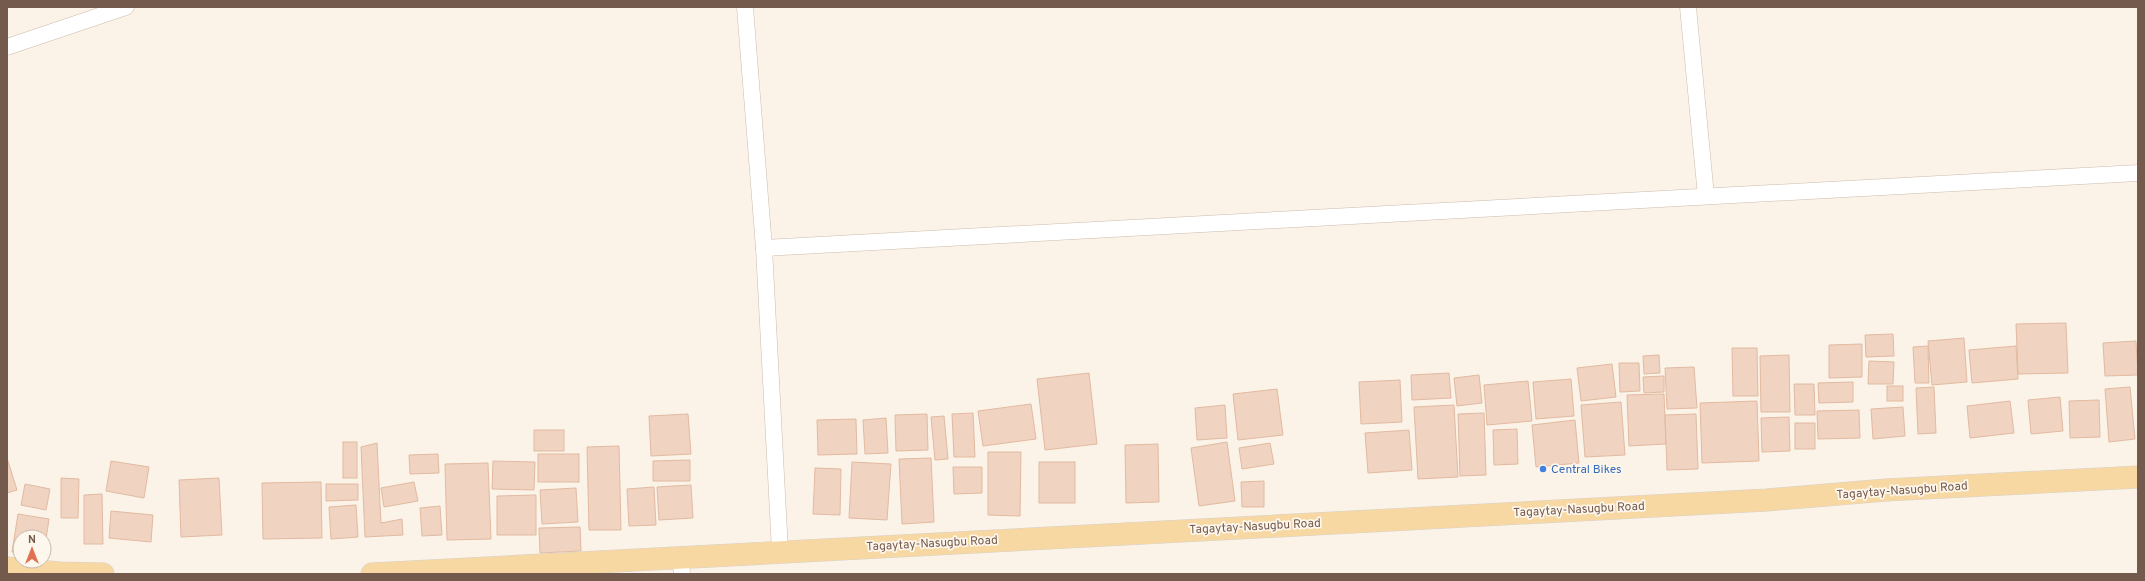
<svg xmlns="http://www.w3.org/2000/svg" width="2145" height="581" font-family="Overpass,sans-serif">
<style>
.building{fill:#f0d3c0;stroke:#e2baa1}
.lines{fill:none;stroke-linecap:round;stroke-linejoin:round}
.lane-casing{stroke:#cdbbad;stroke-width:17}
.primary-casing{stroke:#d8d1cd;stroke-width:23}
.lane{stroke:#fff;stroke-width:16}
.primary{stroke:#f7d8a2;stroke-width:22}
.shop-dot{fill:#3f7fe0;stroke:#fef7ed;stroke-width:1.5}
.labels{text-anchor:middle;stroke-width:3.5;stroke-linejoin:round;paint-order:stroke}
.shop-label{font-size:12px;fill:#366cbe;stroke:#fef7ed;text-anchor:start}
.street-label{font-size:12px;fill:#745a4c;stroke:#fef7ed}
</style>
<rect width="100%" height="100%" fill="#fbf3e7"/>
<g class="building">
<path d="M2066,323L2068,373L2018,374L2016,324Z"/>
<path d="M1893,334L1894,356L1866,357L1865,335Z"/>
<path d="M1964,338L1967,382L1932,385L1928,341Z"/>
<path d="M2136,341L2138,375L2105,376L2103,343Z"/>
<path d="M1862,344V377L1829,378V345Z"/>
<path d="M1928,346L1929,383H1915L1913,347Z"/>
<path d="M2016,346L2018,379L1972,383L1969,350Z"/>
<path d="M1732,348H1757L1758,396H1733Z"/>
<path d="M1659,355L1660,373L1644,374L1643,356Z"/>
<path d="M1789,355L1790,412H1761L1760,356Z"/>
<path d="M1869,361L1894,362L1893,384H1868Z"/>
<path d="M1619,363H1639L1640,391L1620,392Z"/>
<path d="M1612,364L1616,397L1581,401L1577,368Z"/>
<path d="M1694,367L1697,408L1667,409L1665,368Z"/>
<path d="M1089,373L1097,444L1045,450L1037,379Z"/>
<path d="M1449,373L1451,398L1412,400L1411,375Z"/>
<path d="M1479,375L1482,403L1457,406L1454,378Z"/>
<path d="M1664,376V392L1644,393L1643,377Z"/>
<path d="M1571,379L1574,416L1536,419L1533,382Z"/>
<path d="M1400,380L1402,422L1361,424L1359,382Z"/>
<path d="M1528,381L1532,421L1487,425L1484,385Z"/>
<path d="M1853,382V402L1819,403L1818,383Z"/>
<path d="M1794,384H1814L1815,415H1795Z"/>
<rect x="1887" y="386" width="16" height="15"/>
<path d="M1934,387L1936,433L1918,434L1916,388Z"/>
<path d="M2130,387L2135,439L2109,442L2105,389Z"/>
<path d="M1277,389L1283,435L1238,440L1233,394Z"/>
<path d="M1664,394L1666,444L1629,446L1627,395Z"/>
<path d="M2060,397L2063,431L2031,434L2028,400Z"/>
<path d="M2099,400L2100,437L2070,438L2069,401Z"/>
<path d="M1757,401L1759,461L1702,463L1700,403Z"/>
<path d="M2010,401L2014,433L1970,438L1967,406Z"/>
<path d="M1621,402L1625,455L1585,457L1581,405Z"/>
<path d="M1031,404L1036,439L983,446L978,411Z"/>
<path d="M1225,405L1227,438L1197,440L1195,408Z"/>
<path d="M1454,405L1458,477L1418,479L1414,407Z"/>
<path d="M1903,407L1905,436L1873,439L1871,409Z"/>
<path d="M1859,410L1860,438L1818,439L1817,411Z"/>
<path d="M973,413L975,457H954L952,414Z"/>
<path d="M1484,413L1486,475L1460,476L1458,414Z"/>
<path d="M688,414L691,454L651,456L649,416Z"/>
<path d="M927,414L928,450L896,451L895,415Z"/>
<path d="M1696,414L1698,469L1667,470L1665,415Z"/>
<path d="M944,416L948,459L935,460L931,417Z"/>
<path d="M1789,417L1790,451L1762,452L1761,418Z"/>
<path d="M886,418L888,453L865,454L863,420Z"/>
<path d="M856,419L857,454L818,455L817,420Z"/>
<path d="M1575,420L1579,463L1536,467L1532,425Z"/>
<rect x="1795" y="423" width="20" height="26"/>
<path d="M1517,429L1518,464L1494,465L1493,430Z"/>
<rect x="534" y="430" width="30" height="21"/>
<path d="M1409,430L1412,470L1368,473L1365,433Z"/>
<rect x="343" y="442" width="14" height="36"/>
<path d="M1227,442L1235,501L1199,506L1191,448Z"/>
<path d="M377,443L381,523L402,519L403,535L365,537L361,447Z"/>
<path d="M1270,443L1274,464L1242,469L1239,448Z"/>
<path d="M1158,444L1159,502L1126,503L1125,445Z"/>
<path d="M619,446L621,530H589L587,447Z"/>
<path d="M988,452H1021L1020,516L988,515Z"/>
<path d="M438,454L439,473L410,474L409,455Z"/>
<rect x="538" y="454" width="41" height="28"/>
<path d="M7,458L17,490L7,493Z"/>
<path d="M931,458L934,522L902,524L899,459Z"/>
<path d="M690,460V481H653V461Z"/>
<path d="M111,461L149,467L144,498L106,491Z"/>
<path d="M493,461L535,462L534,490L492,489Z"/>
<path d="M852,462L891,464L887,520L849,518Z"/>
<rect x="1039" y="462" width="36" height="41"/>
<path d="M488,463L491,539L447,540L445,464Z"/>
<path d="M953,467H982V493L954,494Z"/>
<path d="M815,468L841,469L840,515L813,514Z"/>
<path d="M61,478L79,479L78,518H61Z"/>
<path d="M219,478L222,535L181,537L179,480Z"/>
<path d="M1264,481V507H1242L1241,482Z"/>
<path d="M321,482L322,538L263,539L262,483Z"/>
<path d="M414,482L418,501L384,507L381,488Z"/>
<path d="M25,484L50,489L46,510L21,505Z"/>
<path d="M326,484H358V500L326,501Z"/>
<path d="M691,485L693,518L659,520L657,487Z"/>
<path d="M654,487L656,525L629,526L627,489Z"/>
<path d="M576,488L578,522L542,524L540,490Z"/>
<path d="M102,494L103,544H84V495Z"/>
<path d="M536,495V535H497V496Z"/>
<path d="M356,505L358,537L331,539L329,507Z"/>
<path d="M440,506L442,535L422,536L420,508Z"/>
<path d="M111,511L153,515L151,542L109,538Z"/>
<path d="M18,514L49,519L44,553V537H20V553L12,552Z"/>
<path d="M580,527L581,551L540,553L539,528Z"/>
</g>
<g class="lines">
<g class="lane-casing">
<g id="lane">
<path d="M745,7L764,248L780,551"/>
<path d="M1688,7L1706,196"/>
<path d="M7,47L126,7"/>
<path d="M764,248L2138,173"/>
<path d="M681,558L682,574"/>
</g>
</g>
<g class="primary-casing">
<g id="primary">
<path d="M7,568L59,573L103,574"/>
<path d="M372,574L1767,500L1886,490L2138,477"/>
</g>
</g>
<use href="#lane" class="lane"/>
<use href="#primary" class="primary"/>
</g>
<circle class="shop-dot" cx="1543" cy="469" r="4"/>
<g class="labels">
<g class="shop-label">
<text x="1551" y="473">Central Bikes</text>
</g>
<g class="street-label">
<text transform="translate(1902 490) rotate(-4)" y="4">Tagaytay-Nasugbu Road</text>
<text transform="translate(1579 509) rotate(-3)" y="4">Tagaytay-Nasugbu Road</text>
<text transform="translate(1255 526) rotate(-3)" y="4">Tagaytay-Nasugbu Road</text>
<text transform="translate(932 543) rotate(-3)" y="4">Tagaytay-Nasugbu Road</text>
</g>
</g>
<rect width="2145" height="581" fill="none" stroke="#745a4c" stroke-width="16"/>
<g transform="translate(32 549)"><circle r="19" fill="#fef7ed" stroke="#c7b8ad"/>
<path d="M0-3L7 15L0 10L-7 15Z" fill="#e07251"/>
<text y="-6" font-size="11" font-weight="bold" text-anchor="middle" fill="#745a4c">N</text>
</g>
</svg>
